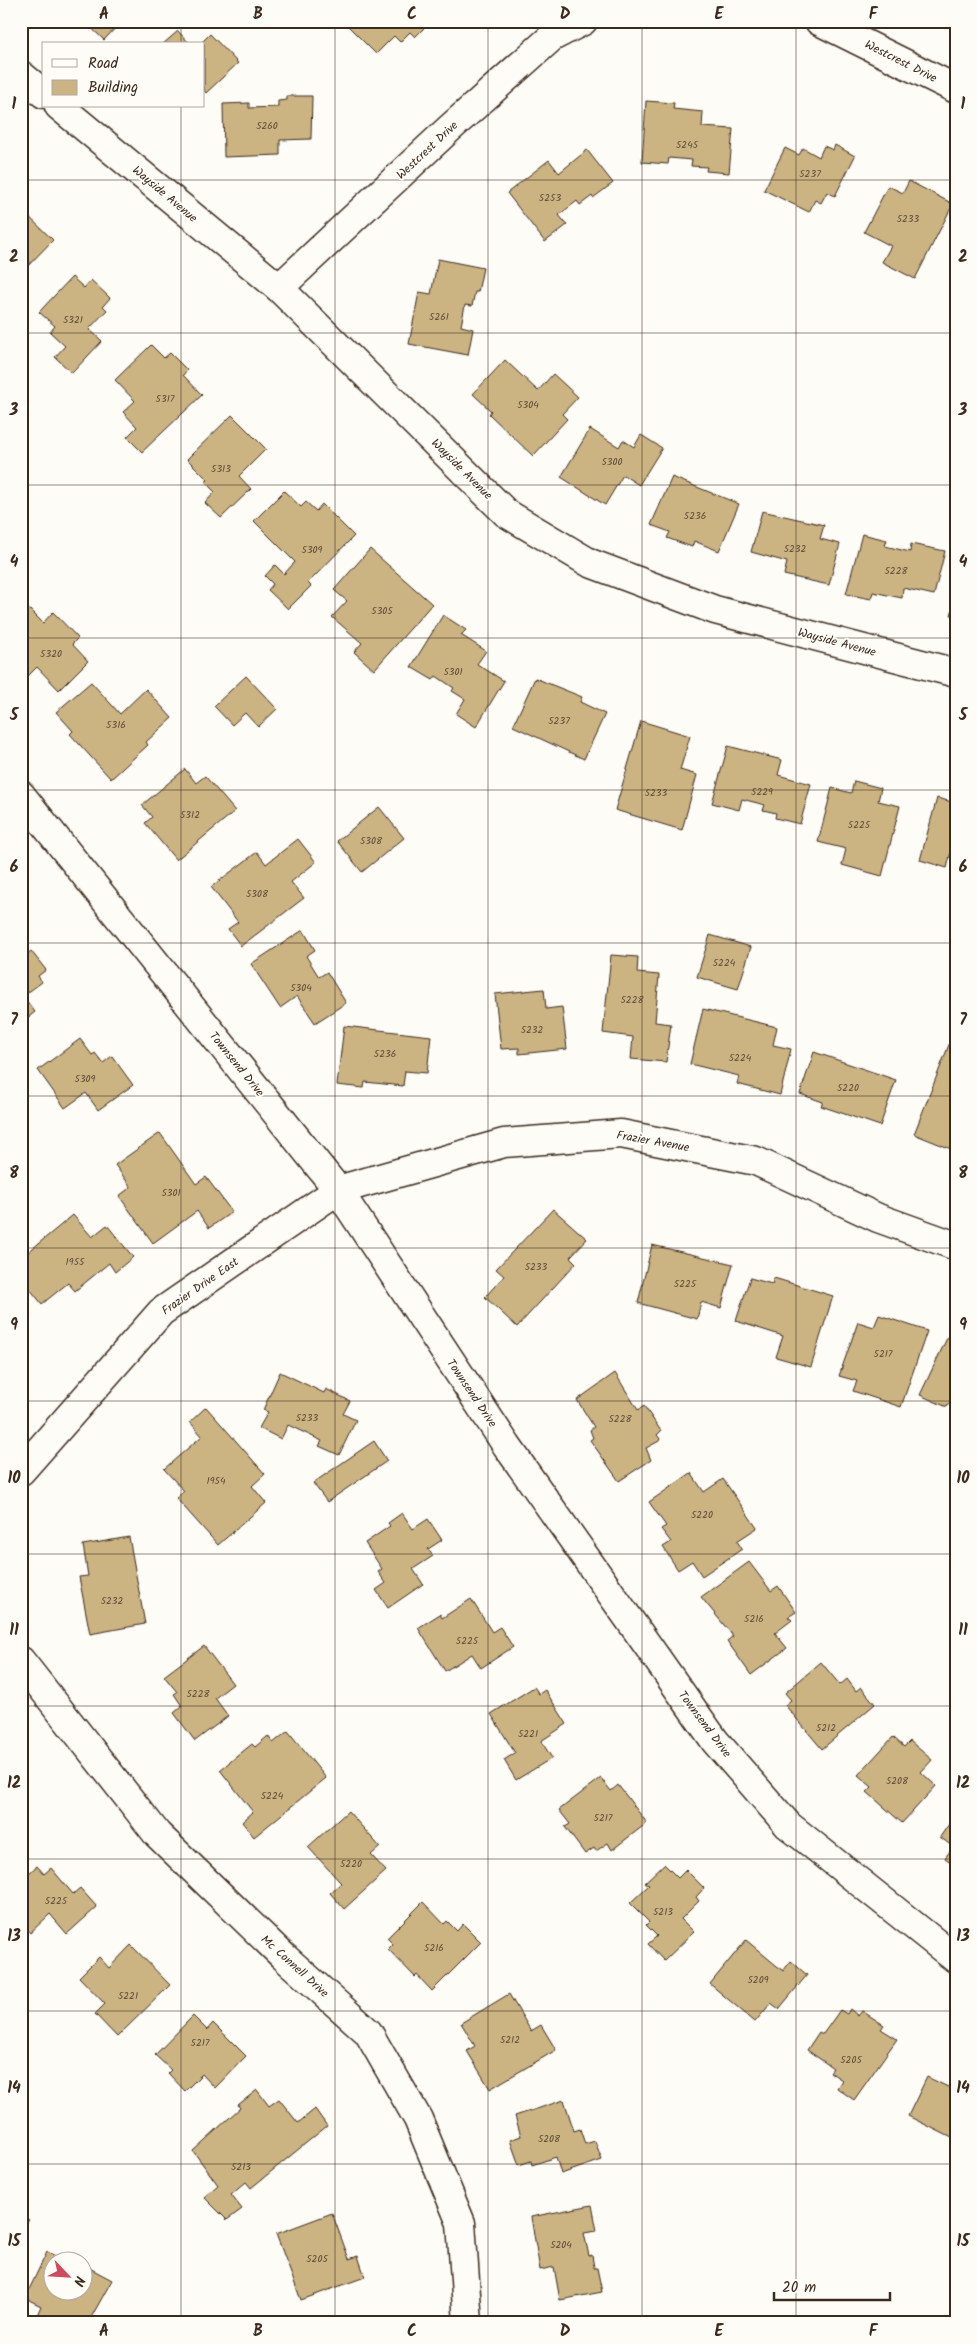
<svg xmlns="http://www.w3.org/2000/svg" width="977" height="2344" font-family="Kalam,sans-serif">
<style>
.building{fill:#cbb382;stroke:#3b2a1e}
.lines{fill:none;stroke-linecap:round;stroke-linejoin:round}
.minor-casing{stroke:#3b2a1e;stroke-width:31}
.minor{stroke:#fdfcf7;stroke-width:28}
.grid{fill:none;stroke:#3b2a1e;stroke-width:1;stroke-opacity:0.55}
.labels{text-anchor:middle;stroke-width:4;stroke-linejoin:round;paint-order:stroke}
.number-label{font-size:10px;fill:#5f4c37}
.street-label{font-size:12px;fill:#3b2a1e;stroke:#fdfcf7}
.neatline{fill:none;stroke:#3b2a1e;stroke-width:2}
.grid-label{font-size:16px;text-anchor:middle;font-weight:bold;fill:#3b2a1e}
</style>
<rect width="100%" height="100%" fill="#fdfcf7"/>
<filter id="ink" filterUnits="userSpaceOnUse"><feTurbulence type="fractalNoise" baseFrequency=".02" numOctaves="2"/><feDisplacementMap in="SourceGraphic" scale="10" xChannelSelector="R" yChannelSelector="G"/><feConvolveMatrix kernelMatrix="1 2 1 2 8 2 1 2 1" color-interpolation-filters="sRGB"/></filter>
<g filter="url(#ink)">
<g class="building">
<path d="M84,21H122L104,40Z"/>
<path d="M347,21H431L415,37L410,32L400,42L394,36L376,54L345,23Z"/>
<path d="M178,31L190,44H163Z"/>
<path d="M210,34L238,63L206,93L204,90V44H200Z"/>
<path d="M287,96H312L311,139L280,140V155L224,157L223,104L249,103V108L278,107V101L287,100Z"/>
<path d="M646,101L674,103L673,109L703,112L702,127L733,129L729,173L706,171L707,167L691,166L692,160L669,158L668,164L642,162Z"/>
<path d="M835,145L855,156L835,196L827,192L821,203L815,200L809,212L764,190L785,148L799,155L803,148L819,157L824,146L833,150Z"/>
<path d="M587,150L613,183L593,198L592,196L580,205L577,201L559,215L567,225L545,242L507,193L549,160L559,173Z"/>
<path d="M909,181L953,204L915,279L882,262L891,246L864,232L888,186L903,193Z"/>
<path d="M21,209L53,240L21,273Z"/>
<path d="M438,259L483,268L478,292H475L472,306L465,305L461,326L473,329L468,355L409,344L419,292L431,294Z"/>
<path d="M72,277L84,288L91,280L110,298L103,306L107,310L89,329L102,341L72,373L55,357L65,346L50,332L55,326L39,312Z"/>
<path d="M151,345L164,358L170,353L187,370L183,375L202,395L142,452L127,437L137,427L123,412L135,401L115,380Z"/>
<path d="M505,360L538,391L553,374L578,397L562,414L567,419L533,456L489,414L491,411L473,394Z"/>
<path d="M232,415L266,449L239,476L251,489L221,518L205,503L215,492L205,482L208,480L187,459Z"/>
<path d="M590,429L619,447L623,440L634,447L641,435L662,448L639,485L623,475L605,505L561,477Z"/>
<path d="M672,477L739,504L719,551L694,541L692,547L667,538L670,532L651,525Z"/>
<path d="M284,491L301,507L306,502L316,511L322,504L354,536L308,583L311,586L288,609L268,590L273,584L265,576L275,565L284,574L295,562L254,521Z"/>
<path d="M762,511L824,525L820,539L840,544L829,585L784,575L787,562L751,552Z"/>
<path d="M862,534L887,540L885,546L910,552L911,544L945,551L934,595L903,588L902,598L873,592L871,599L846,594Z"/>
<path d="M370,549L432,604L374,670L354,652L362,643L332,617L347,601L334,590Z"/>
<path d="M956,597V616L951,615Z"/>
<path d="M24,604L43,623L53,612L78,638L72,644L88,661L59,690L37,667L26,678L21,673V607Z"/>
<path d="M443,615L466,630L461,635L486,651L477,664L504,681L476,727L456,714L465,699L452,691L454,688L436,676L433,680L411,667Z"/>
<path d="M246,676L277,709L258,727L245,713L232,725L214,706Z"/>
<path d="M535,678L582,697L580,702L605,714L584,759L513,726Z"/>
<path d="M91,682L120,714L146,689L172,718L146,742L148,745L111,779L70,734L73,731L56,712Z"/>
<path d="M641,721L690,736L680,770L697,775L682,830L615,810Z"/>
<path d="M728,746L782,760L778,775L811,784L800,824L775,818L776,813L763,810L765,805L742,799L739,810L712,803Z"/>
<path d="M185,769L196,783L205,776L235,811L176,860L145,823L152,817L142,805Z"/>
<path d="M854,781L881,788L878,801L900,806L882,876L842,865L846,849L818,842L832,788L851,793Z"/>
<path d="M937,798L956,803V854L951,852L947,868L920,860Z"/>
<path d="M379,807L404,838L362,872L337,841Z"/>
<path d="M298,839L316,862L291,882L304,898L241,946L228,929L238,922L211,887L257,852L266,864Z"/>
<path d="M303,930L315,950L306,956L319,977L327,972L346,1003L315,1023L297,996L280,1008L251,964Z"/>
<path d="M710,935L751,947L738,989L697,977Z"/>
<path d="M21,949L26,955L31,951L46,970L38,976L42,982L23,996L35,1012L21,1023Z"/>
<path d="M611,955L638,957L637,973L659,975L655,1022L671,1024L666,1062L631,1059L633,1037L603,1033Z"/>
<path d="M544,989L546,1009L562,1007L567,1049L519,1054V1048L501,1049L495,994Z"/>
<path d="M703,1009L777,1027L773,1045L791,1049L780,1095L737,1084L739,1076L690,1064Z"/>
<path d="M344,1026L431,1036L427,1073L405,1071L403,1086L365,1082L364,1088L337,1085Z"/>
<path d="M952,1037L956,1039V1151L914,1134Z"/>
<path d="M80,1039L92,1055L95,1053L103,1063L112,1056L133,1085L98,1110L86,1093L65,1108L38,1070Z"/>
<path d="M814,1052L896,1080L880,1126L821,1106L823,1102L800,1094Z"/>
<path d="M160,1133L196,1184L206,1177L232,1212L209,1228L197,1211L153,1243L119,1196L131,1187L115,1165Z"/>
<path d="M553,1209L587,1239L570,1257L576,1263L517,1327L485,1297L504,1276L496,1269Z"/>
<path d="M73,1215L92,1237L107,1225L133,1257L115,1272L109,1263L75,1291L68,1283L42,1304L21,1278V1258Z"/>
<path d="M652,1245L733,1264L721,1308L701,1302L697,1319L638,1303Z"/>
<path d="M750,1278L772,1284L774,1278L833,1296L811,1367L776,1357L783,1336L736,1321Z"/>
<path d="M879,1315L927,1331L901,1407L853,1391L857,1381L839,1376L858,1322L874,1327Z"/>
<path d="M948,1336L956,1340V1395L954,1394L947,1407L920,1395Z"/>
<path d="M280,1372L324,1393L326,1389L350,1401L343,1414L356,1420L339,1455L319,1446L322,1441L288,1425L281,1439L259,1428L268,1412L263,1410Z"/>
<path d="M615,1373L638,1410L644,1406L661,1431L657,1435L661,1440L646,1448L651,1460L619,1481L590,1440L593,1438L590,1430L594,1427L577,1400Z"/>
<path d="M206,1407L265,1474L252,1486L266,1503L218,1545L176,1498L184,1491L164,1469L202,1436L190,1422Z"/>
<path d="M374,1441L387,1461L327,1502L313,1483Z"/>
<path d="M691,1473L704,1492L723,1479L757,1528L737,1541L742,1549L702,1576L692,1561L678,1570L663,1547L671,1542L661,1529L666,1526L649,1502Z"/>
<path d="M402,1513L413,1529L428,1519L442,1540L428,1549L433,1556L413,1569L423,1584L388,1608L376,1590L386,1583L378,1572L382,1569L365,1543L390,1526L388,1523Z"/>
<path d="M129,1537L145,1624L90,1634L79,1577L88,1576L83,1545Z"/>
<path d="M749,1562L771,1591L778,1586L796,1612L788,1617L792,1620L775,1633L787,1648L751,1675L727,1641L733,1636L701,1597Z"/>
<path d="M471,1599L492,1632L500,1627L513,1647L481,1668L472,1654L445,1671L418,1628L440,1614L442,1618Z"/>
<path d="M204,1646L233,1684L215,1698L228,1716L195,1741L174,1713L182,1706L174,1694L177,1692L164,1676Z"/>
<path d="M821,1662L840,1685L847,1679L856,1691L861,1687L875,1704L822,1749L785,1705L791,1700L785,1693Z"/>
<path d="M534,1687L539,1694L545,1690L567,1724L541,1741L552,1758L516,1780L504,1760L515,1753L491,1714Z"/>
<path d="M288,1731L326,1778L254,1837L242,1822L253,1812L220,1770L252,1744L255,1747L268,1736L273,1743Z"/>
<path d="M893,1737L904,1747L910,1741L932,1760L921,1772L936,1786L902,1823L867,1792L872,1787L858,1775Z"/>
<path d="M601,1778L611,1791L618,1785L647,1823L612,1850L608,1843L596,1851L594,1848L585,1854L565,1827L570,1824L559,1810Z"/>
<path d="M348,1811L380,1847L371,1855L386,1871L344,1909L330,1893L341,1883L308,1847Z"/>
<path d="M956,1814V1866L945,1858L953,1847L940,1837Z"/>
<path d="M664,1864L678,1878L686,1870L704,1888L696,1897L699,1901L681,1919L694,1932L664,1961L648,1944L657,1936L646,1925L649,1922L630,1903L649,1885L645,1882Z"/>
<path d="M37,1866L44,1874L51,1868L73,1894L80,1888L97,1907L67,1934L50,1914L30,1933L21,1922V1880Z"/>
<path d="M423,1902L444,1924L447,1921L457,1931L463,1924L481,1942L432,1991L417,1975L415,1977L388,1949L393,1944L387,1938Z"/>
<path d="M746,1940L783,1971L791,1961L807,1975L779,2009L771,2003L755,2022L710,1984Z"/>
<path d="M131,1945L170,1985L117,2037L95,2014L105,2004L79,1977L99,1957L109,1968Z"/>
<path d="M509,1994L531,2031L541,2025L556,2050L490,2089L467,2051L475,2046L461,2023Z"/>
<path d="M850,2009L858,2016L862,2011L884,2025L881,2029L897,2039L854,2100L837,2088L842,2080L830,2072L833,2068L807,2050L819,2032L823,2034L840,2010L847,2014Z"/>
<path d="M193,2016L207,2030L213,2023L246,2056L215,2088L202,2074L185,2091L168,2073L171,2070L155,2055Z"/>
<path d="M927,2077L948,2087L952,2081L956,2083V2140L908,2116Z"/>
<path d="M257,2090L269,2106L279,2099L298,2123L315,2109L327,2126L251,2188L246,2182L231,2195L242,2209L227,2220L204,2197L218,2185L193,2151L240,2108L238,2105Z"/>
<path d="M564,2100L574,2131L580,2129L585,2144L595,2141L602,2160L561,2174L556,2157L532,2165L531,2161L519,2165L510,2140L521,2136L515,2116Z"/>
<path d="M592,2205L597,2231L584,2233L589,2256L592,2255L594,2268H597L602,2292L560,2300L554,2267L540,2270L531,2217Z"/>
<path d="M332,2213L349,2259L358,2256L365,2277L301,2300L276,2234Z"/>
<path d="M21,2214L29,2220L21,2230Z"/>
<path d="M47,2252L67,2261L69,2257L77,2262H52V2292H82V2264L112,2280L88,2323H53L37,2315L41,2306L25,2298Z"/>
</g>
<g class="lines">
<g class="minor-casing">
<g id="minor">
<path d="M819,21L956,89"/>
<path d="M21,75L44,94"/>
<path d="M59,106L279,288L506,513L590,563L715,610L956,673"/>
<path d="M279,288L449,129L552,37L583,21"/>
<path d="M21,795L338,1190L507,1446L715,1741L788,1825L956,1959"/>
<path d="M21,1471L161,1312L338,1190L504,1143L621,1134L756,1161L878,1218L956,1246"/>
<path d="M21,1661L157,1834L283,1956L368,2032L418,2119L461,2223L468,2323"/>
</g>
</g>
<use href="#minor" class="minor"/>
</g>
</g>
<path class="grid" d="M181,21V44M335,21V2323M488,21V2323M642,21V2323M796,21V2323M181,106V2323M21,180H956M21,333H956M21,485H956M21,638H956M21,790H956M21,943H956M21,1096H956M21,1248H956M21,1401H956M21,1554H956M21,1706H956M21,1859H956M21,2011H956M21,2164H956"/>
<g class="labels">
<g class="number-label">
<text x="267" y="129">5260</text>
<text x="687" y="148">5245</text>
<text x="810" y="177">5237</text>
<text x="550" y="201">5253</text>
<text x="908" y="222">5233</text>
<text x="439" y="320">5261</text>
<text x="73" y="323">5321</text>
<text x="165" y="402">5317</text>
<text x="528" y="408">5304</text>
<text x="612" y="465">5300</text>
<text x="221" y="472">5313</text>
<text x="695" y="519">5236</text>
<text x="795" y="552">5232</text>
<text x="312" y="553">5309</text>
<text x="896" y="574">5228</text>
<text x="382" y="614">5305</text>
<text x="51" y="657">5320</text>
<text x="453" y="675">5301</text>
<text x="559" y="724">5237</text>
<text x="116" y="728">5316</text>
<text x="762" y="795">5229</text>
<text x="656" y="796">5233</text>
<text x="190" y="818">5312</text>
<text x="859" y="828">5225</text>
<text x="371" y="844">5308</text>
<text x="257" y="897">5308</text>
<text x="724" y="966">5224</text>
<text x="301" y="991">5304</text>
<text x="632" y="1003">5228</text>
<text x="532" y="1033">5232</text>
<text x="385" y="1057">5236</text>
<text x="740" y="1061">5224</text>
<text x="85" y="1082">5309</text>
<text x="848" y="1091">5220</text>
<text x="171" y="1196">5301</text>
<text x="75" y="1265">1955</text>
<text x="536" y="1270">5233</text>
<text x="685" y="1287">5225</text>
<text x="883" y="1357">5217</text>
<text x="307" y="1421">5233</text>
<text x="620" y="1422">5228</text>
<text x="216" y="1484">1954</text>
<text x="702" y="1518">5220</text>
<text x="112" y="1604">5232</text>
<text x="754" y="1622">5216</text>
<text x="467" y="1644">5225</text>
<text x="198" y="1697">5228</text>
<text x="826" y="1731">5212</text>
<text x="528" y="1737">5221</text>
<text x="897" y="1784">5208</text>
<text x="272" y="1799">5224</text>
<text x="603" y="1821">5217</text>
<text x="351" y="1867">5220</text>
<text x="56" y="1904">5225</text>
<text x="663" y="1915">5213</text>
<text x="434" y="1951">5216</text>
<text x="758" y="1983">5209</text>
<text x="128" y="1999">5221</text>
<text x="510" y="2043">5212</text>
<text x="200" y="2046">5217</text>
<text x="851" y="2063">5205</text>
<text x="549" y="2142">5208</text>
<text x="241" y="2170">5213</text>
<text x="561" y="2248">5204</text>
<text x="317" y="2262">5205</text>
</g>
<g class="street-label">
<text transform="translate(901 61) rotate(27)" y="4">Westcrest Drive</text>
<text transform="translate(427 150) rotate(-43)" y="4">Westcrest Drive</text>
<text transform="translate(165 194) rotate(40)" y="4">Wayside Avenue</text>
<text transform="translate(462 469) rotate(45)" y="4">Wayside Avenue</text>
<text transform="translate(837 642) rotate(15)" y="4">Wayside Avenue</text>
<text transform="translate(237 1064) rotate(51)" y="4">Townsend Drive</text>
<text transform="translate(653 1141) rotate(10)" y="4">Frazier Avenue</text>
<text transform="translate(200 1286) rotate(-35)" y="4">Frazier Drive East</text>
<text transform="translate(472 1393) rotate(56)" y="4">Townsend Drive</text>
<text transform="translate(705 1724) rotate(53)" y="4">Townsend Drive</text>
<text transform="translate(295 1966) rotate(42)" y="4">Mc Connell Drive</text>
</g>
</g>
<rect width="977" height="2344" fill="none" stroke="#fdfcf7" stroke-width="55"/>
<rect x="42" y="42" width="162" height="65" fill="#fdfcf7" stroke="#afa8a0"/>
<rect x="52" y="59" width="25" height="8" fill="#fdfcf7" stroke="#afa8a0"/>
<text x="88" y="68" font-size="15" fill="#3b2a1e">Road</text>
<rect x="52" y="80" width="25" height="15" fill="#cbb382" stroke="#afa8a0"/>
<text x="88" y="92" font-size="15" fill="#3b2a1e">Building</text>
<g transform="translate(68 2276) rotate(115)"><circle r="24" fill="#fdfcf7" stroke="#afa8a0"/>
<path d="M0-4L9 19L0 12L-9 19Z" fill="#d1495b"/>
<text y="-8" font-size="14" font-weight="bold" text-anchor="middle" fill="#3b2a1e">N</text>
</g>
<path d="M774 2292v8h116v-8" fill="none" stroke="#3b2a1e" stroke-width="2.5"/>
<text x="782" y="2292" font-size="15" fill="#3b2a1e" stroke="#fdfcf7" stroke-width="4" paint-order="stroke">20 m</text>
<rect x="28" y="28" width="922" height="2288" class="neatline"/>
<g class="grid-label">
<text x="104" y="19">A</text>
<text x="258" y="19">B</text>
<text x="412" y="19">C</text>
<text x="565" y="19">D</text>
<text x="719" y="19">E</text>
<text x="873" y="19">F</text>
<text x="14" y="109">1</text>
<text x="963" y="109">1</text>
<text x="14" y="262">2</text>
<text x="963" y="262">2</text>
<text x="14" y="415">3</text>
<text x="963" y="415">3</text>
<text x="14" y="567">4</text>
<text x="963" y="567">4</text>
<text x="14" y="720">5</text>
<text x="963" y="720">5</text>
<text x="14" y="872">6</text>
<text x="963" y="872">6</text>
<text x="14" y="1025">7</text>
<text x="963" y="1025">7</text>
<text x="14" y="1178">8</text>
<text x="963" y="1178">8</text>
<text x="14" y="1330">9</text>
<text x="963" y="1330">9</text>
<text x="14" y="1483">10</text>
<text x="963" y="1483">10</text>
<text x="14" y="1635">11</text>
<text x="963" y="1635">11</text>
<text x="14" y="1788">12</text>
<text x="963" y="1788">12</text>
<text x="14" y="1941">13</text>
<text x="963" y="1941">13</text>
<text x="14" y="2093">14</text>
<text x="963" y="2093">14</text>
<text x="14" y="2246">15</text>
<text x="963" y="2246">15</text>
<text x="104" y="2336">A</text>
<text x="258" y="2336">B</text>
<text x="412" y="2336">C</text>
<text x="565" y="2336">D</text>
<text x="719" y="2336">E</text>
<text x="873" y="2336">F</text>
</g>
</svg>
